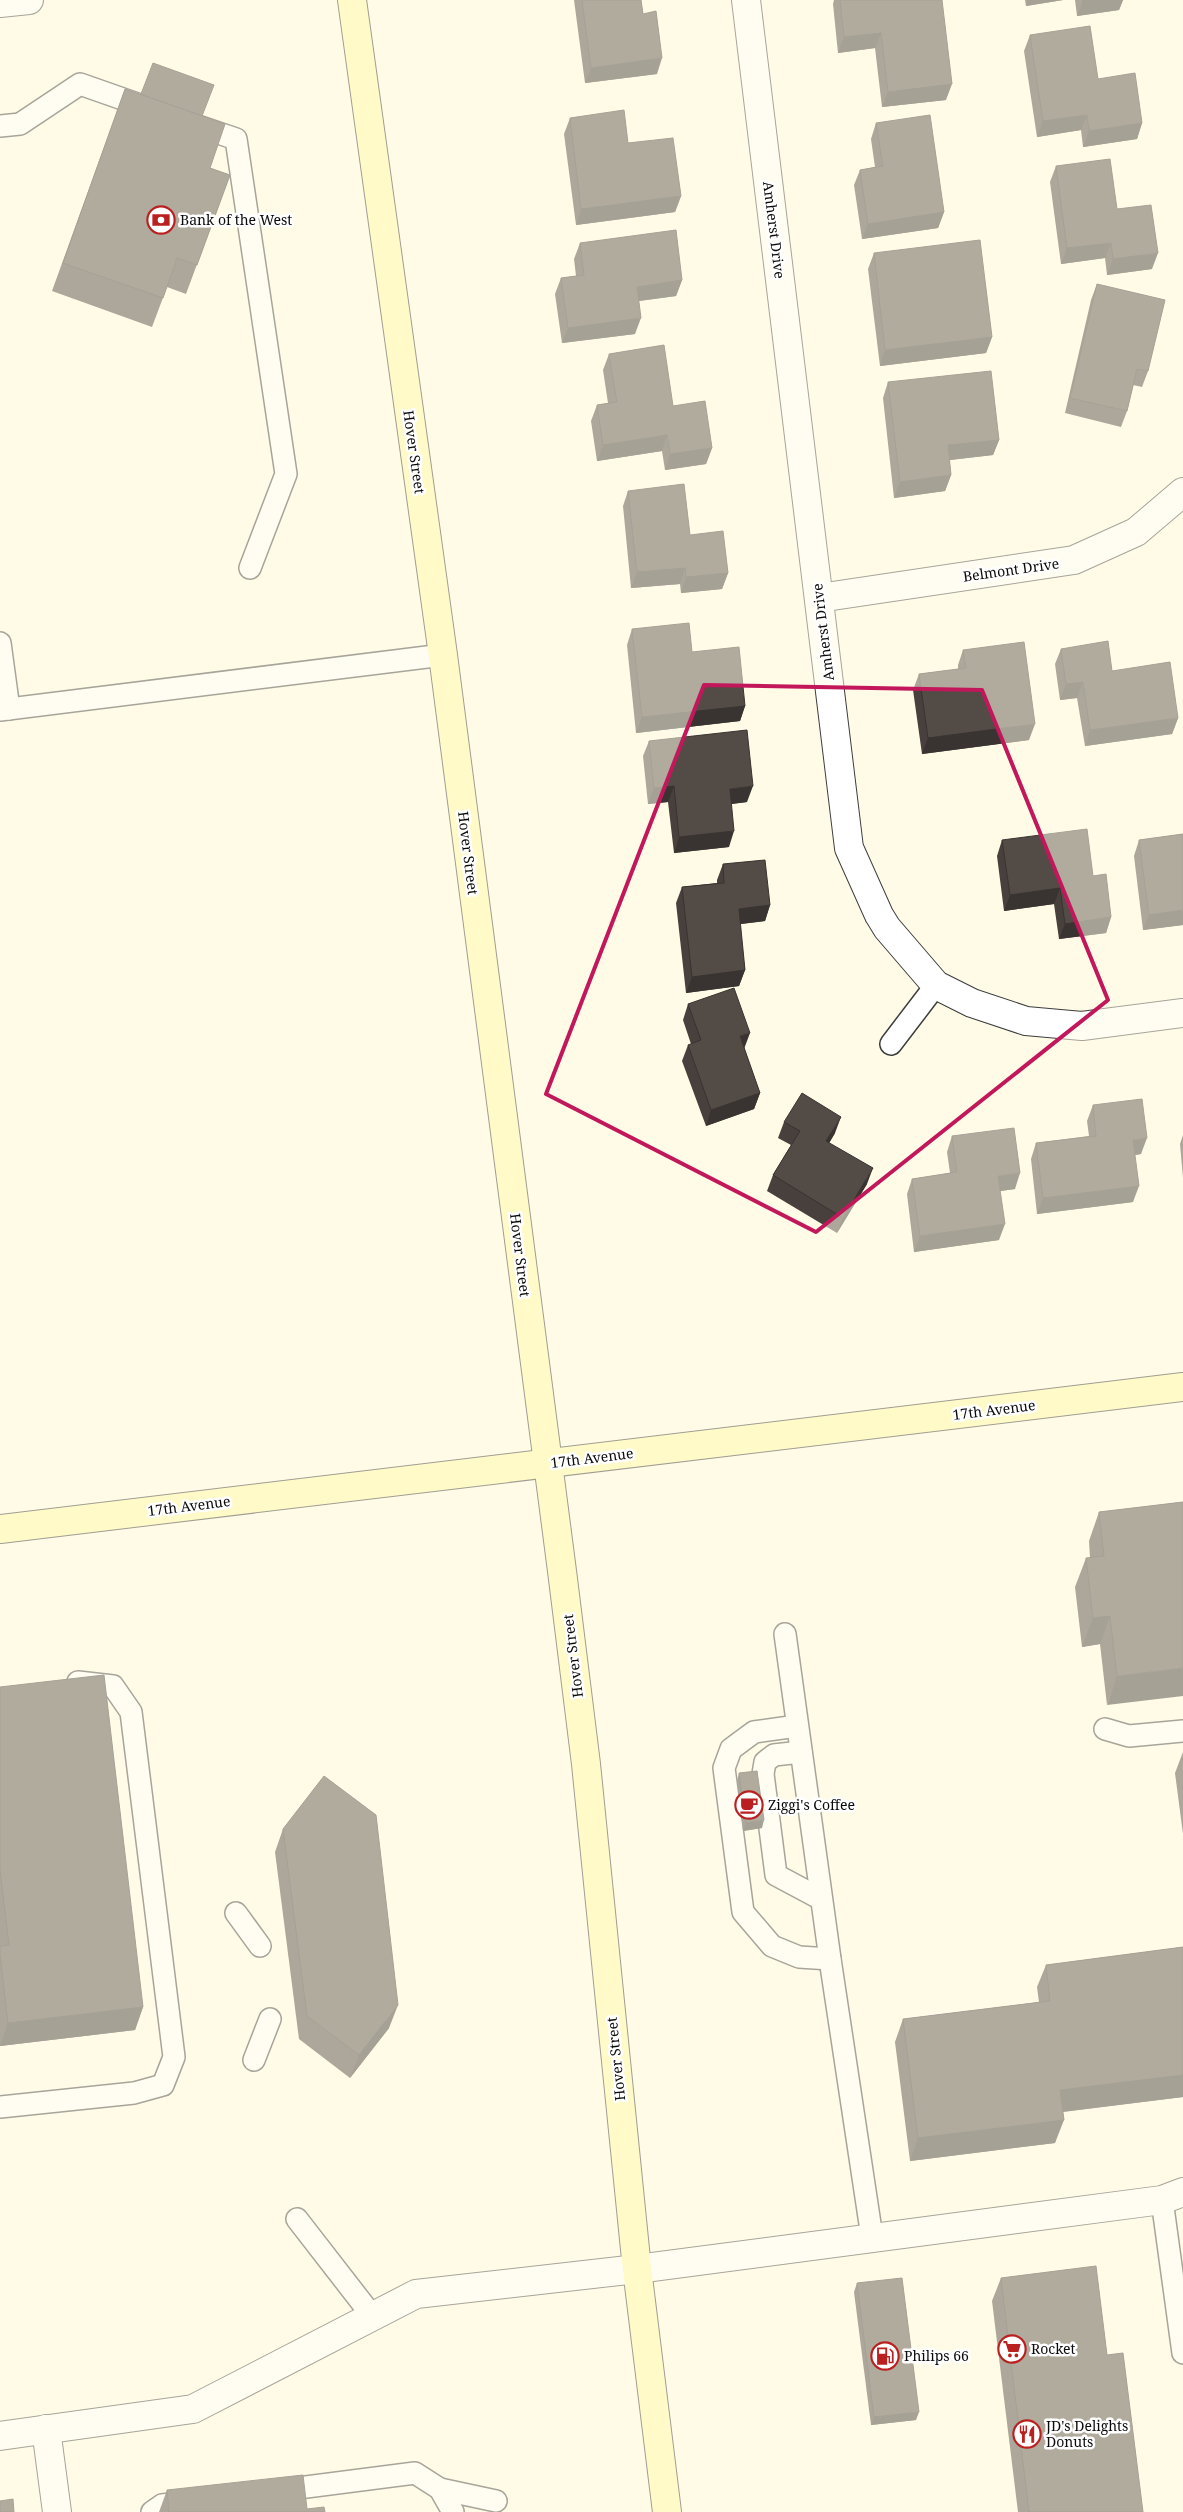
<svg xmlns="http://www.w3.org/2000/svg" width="1183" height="2512" font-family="'Noto Serif',serif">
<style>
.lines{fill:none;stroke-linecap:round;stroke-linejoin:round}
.lane-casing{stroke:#3d3d3d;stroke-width:24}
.street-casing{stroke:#3d3d3d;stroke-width:30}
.secondary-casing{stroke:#2c2c2c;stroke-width:30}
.lane{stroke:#fff;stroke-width:21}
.street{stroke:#fff;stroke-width:28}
.secondary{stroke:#fff9a2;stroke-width:28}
.wall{fill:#47403c}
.shaded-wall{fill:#393431}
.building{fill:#524b46;stroke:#393431}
.marked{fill:none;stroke:#c2185b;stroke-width:4;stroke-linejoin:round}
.labels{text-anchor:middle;stroke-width:5;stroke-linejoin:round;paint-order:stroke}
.poi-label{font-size:14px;fill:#0a0a0a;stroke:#fff;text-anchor:start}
.street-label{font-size:14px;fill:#0a0a0a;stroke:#fff}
</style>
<rect width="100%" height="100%" fill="#fffbe7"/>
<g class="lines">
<g class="lane-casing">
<g id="lane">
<path d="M0,126L20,124L80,84L137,104"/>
<path d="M198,126L236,139L286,474L250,568"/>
<path d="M0,643L9,709"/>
<path d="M0,710L443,655"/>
<path d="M891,1044L936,985"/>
<path d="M785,1634L830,1959L872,2237"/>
<path d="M797,1726L754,1732L731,1749L724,1768L743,1912L772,1946L799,1957L830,1959"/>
<path d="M1105,1729L1129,1736L1183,1731"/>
<path d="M801,1752L774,1755L765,1762L763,1774L776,1875L821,1899"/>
<path d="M236,1913L260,1946"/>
<path d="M254,2060L270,2019"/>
<path d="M0,2107L134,2093L163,2085L174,2057L131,1712L113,1686L78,1682"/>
<path d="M1162,2200L1183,2353"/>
<path d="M297,2219L373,2317"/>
<path d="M440,2489L496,2501"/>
<path d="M275,2491L415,2473L440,2489L453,2512"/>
<path d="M152,2512L162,2505L188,2502"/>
</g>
</g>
<g class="street-casing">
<g id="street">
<path d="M746,0L849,848L879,915L887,928L936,985L972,1003L1026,1021L1082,1026L1183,1013"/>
<path d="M0,3L29,0"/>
<path d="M819,598L1074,560L1136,532L1183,492"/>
<path d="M46,2429L57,2512"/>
<path d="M0,2436L193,2409L416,2294L637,2269L1162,2200L1183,2192"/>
</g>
</g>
<g class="secondary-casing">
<g id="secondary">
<path d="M352,0L443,655L562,1571L586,1764L637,2269L667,2512"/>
<path d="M0,1529L1183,1387"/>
</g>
</g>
<use href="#lane" class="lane"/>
<use href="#street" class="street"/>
<use href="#secondary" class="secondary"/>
</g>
<g class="wall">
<path d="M574,0H641L643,14L657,74L585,83Z"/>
<path d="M834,0H942L946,100L882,107L875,48L838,53L833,4Z"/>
<path d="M1025,0H1063L1026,6Z"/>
<path d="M1075,0H1123L1119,10L1077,16Z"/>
<path d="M1030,35L1098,79L1142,123L1137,139L1083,147L1081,130L1037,137L1024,51Z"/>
<path d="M125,89L202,116L210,168L230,175L186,294L167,287L152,327L52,291Z"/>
<path d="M570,118L628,143L681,196L675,212L576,225L564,134Z"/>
<path d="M876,123L944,212L938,228L862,239L854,185L860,170L875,167L871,139Z"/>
<path d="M1056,166L1117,209L1152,269L1107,275L1105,258L1061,264L1050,182Z"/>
<path d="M580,243L682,280L676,296L639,301L635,334L562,343L555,294L561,278L576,276L574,259Z"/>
<path d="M874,253L992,337L986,353L880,366L868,269Z"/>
<path d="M1097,284L1148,371L1142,387L1133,385L1127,411L1121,427L1065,413L1091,300Z"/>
<path d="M609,354L673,406L712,448L706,464L665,470L662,451L597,461L591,421L597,405L608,403L603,370Z"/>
<path d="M888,382L999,440L993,455L949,460L951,475L945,491L894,498L883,398Z"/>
<path d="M628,491L728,573L722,589L681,593L680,584L631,588L623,506Z"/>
<path d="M632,629L692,652L745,706L740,721L636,733L627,645Z"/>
<path d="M1061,649L1112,671L1178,718L1172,734L1085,746L1077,698L1060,700L1055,664Z"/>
<path d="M963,650L1029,740L922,754L913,690L919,674L958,669V665Z"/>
<path d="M649,741L747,802L731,804L729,847L674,853L668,802L648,804L643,756Z"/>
<path d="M1183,834V925L1143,930L1134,856L1139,840Z"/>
<path d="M1002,840L1093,876L1111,917L1106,933L1059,939L1054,904L1004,911L997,856Z"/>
<path d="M723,864L770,905L765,921L740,924L745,970L739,986L686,993L676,903L682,887L717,883V880Z"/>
<path d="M688,1004L744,1048L760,1093L754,1109L706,1126L682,1061L688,1045L691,1044L683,1020Z"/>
<path d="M1093,1105L1141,1154L1135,1155L1133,1202L1037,1214L1031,1159L1036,1143L1089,1136L1087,1121Z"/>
<path d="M784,1122L835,1133L829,1143L867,1184L837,1233L767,1191L773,1175L791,1145L778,1138Z"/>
<path d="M1183,1135V1178L1180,1144Z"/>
<path d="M952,1136L1015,1189L1000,1191L999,1240L914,1252L907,1194L912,1179L950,1173L947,1152Z"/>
<path d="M1183,1502L1107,1705L1100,1644L1082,1647L1075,1587L1086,1558H1090L1089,1541L1099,1512Z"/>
<path d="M0,1687L143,2007L135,2030L0,2046Z"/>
<path d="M1183,1752V1834L1175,1773Z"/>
<path d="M739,1773L762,1828L743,1831L737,1781Z"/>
<path d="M283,1829L389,2028L350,2078L299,2039L275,1852Z"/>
<path d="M1183,1947V2097L1063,2112L1055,2143L910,2161L895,2042L903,2019L1039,2002L1037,1987L1046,1965Z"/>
<path d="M1001,2278L1107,2355L1143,2512H1018L992,2301Z"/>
<path d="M857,2283L916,2420L871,2425L854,2292Z"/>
<path d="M167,2490L307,2509L325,2512H159Z"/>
</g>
<g class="shaded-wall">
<path d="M1028,0H1063L1026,6Z"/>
<path d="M1083,0H1123L1119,10L1077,16Z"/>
<path d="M881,33L875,48L838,53L844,37Z"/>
<path d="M662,58L657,74L585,83L591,68Z"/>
<path d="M952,84L946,100L882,107L888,92Z"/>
<path d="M1087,115L1081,130L1037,137L1043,121Z"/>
<path d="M1142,123L1137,139L1083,147L1089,131Z"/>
<path d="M681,196L675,212L576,225L581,209Z"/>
<path d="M944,212L938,228L862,239L868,224Z"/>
<path d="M1111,243L1105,258L1061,264L1067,248Z"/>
<path d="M1158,253L1152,269L1107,275L1113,259Z"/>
<path d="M682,280L676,296L631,302L637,287Z"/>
<path d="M641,318L635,334L562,343L568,328Z"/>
<path d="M992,337L986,353L880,366L885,350Z"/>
<path d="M667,435L662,451L597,461L603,445Z"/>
<path d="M999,440L993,455L942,461L948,445Z"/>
<path d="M712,448L706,464L665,470L670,454Z"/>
<path d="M951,475L945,491L894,498L900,482Z"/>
<path d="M685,568L680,584L631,588L637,572Z"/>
<path d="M728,573L722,589L681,593L686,577Z"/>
<path d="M1083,682L1077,698L1060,700L1066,684Z"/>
<path d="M745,706L740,721L636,733L642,717Z"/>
<path d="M1178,718L1172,734L1085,746L1090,730Z"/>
<path d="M1035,724L1029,740L922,754L928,738Z"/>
<path d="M674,786L668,802L648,804L654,788Z"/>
<path d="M753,786L747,802L724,805L730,789Z"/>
<path d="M734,831L729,847L674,853L679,837Z"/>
<path d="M1060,888L1054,904L1004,911L1010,895Z"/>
<path d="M770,905L765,921L733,925L739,909Z"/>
<path d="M1183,910V925L1143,930L1149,915Z"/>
<path d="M1111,917L1106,933L1059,939L1065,924Z"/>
<path d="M745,970L739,986L686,993L692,977Z"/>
<path d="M750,1033L744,1049L740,1036Z"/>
<path d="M760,1093L754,1109L706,1126L711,1110Z"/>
<path d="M841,1117L835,1133L821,1157L826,1141Z"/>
<path d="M1147,1138L1141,1154L1127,1156L1133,1140Z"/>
<path d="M873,1168L867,1184L837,1233L843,1218Z"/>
<path d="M1020,1173L1015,1189L993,1192L998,1176Z"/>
<path d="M1139,1186L1133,1202L1037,1214L1043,1198Z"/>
<path d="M1005,1224L999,1240L914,1252L920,1236Z"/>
<path d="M1110,1616L1100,1644L1082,1647L1093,1618Z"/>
<path d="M1183,1668V1696L1107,1705L1117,1676Z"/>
<path d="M764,1820L762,1828L743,1831L746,1823Z"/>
<path d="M398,2005L389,2028L350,2078L359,2055Z"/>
<path d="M143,2007L135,2030L0,2046L8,2023Z"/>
<path d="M1183,2075V2097L1052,2113L1060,2090Z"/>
<path d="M1064,2120L1055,2143L910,2161L918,2138Z"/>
<path d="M919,2412L916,2420L871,2425L874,2417Z"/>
</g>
<g class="building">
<path d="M582,0H641L643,14L656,11L662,58L591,68Z"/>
<path d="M840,0H942L952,84L888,92L881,33L844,37Z"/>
<path d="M1090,26L1098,79L1135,73L1142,123L1089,131L1087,115L1043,121L1030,35Z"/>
<path d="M153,63L214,85L202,116L141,94Z"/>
<path d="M125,89L225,124L210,168L230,175L197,265L177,258L163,298L63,263Z"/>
<path d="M624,110L628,143L673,138L681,196L581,209L570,118Z"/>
<path d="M930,115L944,212L868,224L860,170L883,166L876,123Z"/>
<path d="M1110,159L1117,209L1151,205L1158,253L1113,259L1111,243L1067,248L1056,166Z"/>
<path d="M676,230L682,280L637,287L641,318L568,328L561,278L584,275L580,243Z"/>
<path d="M980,240L992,337L885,350L874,253Z"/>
<path d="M1097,284L1165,300L1148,371L1137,369L1127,411L1070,398Z"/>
<path d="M664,345L673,406L705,401L712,448L670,454L667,435L603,445L597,405L617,402L609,354Z"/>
<path d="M991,371L999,440L948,445L951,475L900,482L888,382Z"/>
<path d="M684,484L690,535L723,531L728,573L686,577L685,568L637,572L628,491Z"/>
<path d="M689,623L692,652L739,647L745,706L642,717L632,629Z"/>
<path d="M1108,641L1112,671L1170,662L1178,718L1090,730L1083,682L1066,684L1061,649Z"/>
<path d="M1024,642L1035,724L928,738L919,674L966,668L963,650Z"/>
<path d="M747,730L753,786L730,789L734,831L679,837L674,786L654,788L649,741Z"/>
<path d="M1087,829L1093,876L1106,874L1111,917L1065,924L1060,888L1010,895L1002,840Z"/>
<path d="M1183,834V910L1149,915L1139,840Z"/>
<path d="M765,860L770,905L739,909L745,970L692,977L682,887L724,883L723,864Z"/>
<path d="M734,988L750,1033L740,1036L760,1093L711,1110L688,1045L701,1040L688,1004Z"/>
<path d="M802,1093L841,1117L826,1141L873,1168L843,1218L773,1175L800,1131L784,1122Z"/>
<path d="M1142,1099L1147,1138L1133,1140L1139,1186L1043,1198L1036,1143L1096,1136L1093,1105Z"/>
<path d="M1014,1128L1020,1173L998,1176L1005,1224L920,1236L912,1179L957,1172L952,1136Z"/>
<path d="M1183,1502V1668L1117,1676L1110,1616L1093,1618L1086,1558L1104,1556L1099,1512Z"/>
<path d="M104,1675L143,2007L8,2023L0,1955V1946L9,1945L0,1869V1687Z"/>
<path d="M757,1771L764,1820L746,1823L739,1773Z"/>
<path d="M324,1776L376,1815L398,2005L359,2055L307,2016L283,1829Z"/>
<path d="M1183,1947V2075L1060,2090L1064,2120L918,2138L903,2019L1050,2001L1046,1965Z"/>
<path d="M1096,2266L1107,2355L1123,2353L1143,2512H1029L1001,2278Z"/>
<path d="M902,2278L919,2412L874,2417L857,2283Z"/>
<path d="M303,2475L307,2509L324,2507L325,2512H169L167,2490Z"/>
<path d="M13,2499L14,2512H0V2501Z"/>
</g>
<path d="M0 0H1183V2512H0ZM704,685L982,690L1108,1000L816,1232L546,1094Z" fill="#fffbe7" fill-opacity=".55" fill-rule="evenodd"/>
<path class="marked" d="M704,685L982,690L1108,1000L816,1232L546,1094Z"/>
<defs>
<g id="bank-ring" transform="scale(1.4375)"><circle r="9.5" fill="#fff" stroke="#bb2021" stroke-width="1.5"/><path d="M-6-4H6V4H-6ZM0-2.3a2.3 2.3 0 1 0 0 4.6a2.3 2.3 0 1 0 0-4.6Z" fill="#bb2021"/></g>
<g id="cafe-ring" transform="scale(1.4375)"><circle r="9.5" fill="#fff" stroke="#bb2021" stroke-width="1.5"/><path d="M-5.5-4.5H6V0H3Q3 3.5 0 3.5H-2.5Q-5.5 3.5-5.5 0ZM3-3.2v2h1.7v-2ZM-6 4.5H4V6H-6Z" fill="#bb2021"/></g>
<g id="supermarket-ring" transform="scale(1.4375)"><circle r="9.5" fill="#fff" stroke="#bb2021" stroke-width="1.5"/><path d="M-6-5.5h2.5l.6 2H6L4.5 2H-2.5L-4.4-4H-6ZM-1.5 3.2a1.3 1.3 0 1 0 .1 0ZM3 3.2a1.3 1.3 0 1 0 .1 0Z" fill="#bb2021"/></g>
<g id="fuel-ring" transform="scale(1.4375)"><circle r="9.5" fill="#fff" stroke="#bb2021" stroke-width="1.5"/><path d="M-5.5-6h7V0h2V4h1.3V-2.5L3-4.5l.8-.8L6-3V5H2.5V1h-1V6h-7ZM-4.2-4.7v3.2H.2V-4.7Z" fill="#bb2021"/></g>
<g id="restaurant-ring" transform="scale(1.4375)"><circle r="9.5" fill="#fff" stroke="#bb2021" stroke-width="1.5"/><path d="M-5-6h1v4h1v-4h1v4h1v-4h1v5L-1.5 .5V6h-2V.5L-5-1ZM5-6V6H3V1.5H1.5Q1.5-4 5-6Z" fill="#bb2021"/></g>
</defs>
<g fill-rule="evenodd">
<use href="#bank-ring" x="161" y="220"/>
<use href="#cafe-ring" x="749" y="1805"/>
<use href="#supermarket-ring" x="1012" y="2349"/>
<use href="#fuel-ring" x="885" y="2356"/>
<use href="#restaurant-ring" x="1027" y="2434"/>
</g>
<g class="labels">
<g class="poi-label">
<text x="180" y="225">Bank of the West</text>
<text x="768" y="1810">Ziggi's Coffee</text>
<text x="1031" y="2354">Rocket</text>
<text x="904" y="2361">Philips 66</text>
<text x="1046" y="2431">JD's Delights<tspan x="1046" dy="16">Donuts</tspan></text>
</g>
<g class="street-label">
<text transform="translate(774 230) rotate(83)" y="5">Amherst Drive</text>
<text transform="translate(414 452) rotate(82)" y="5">Hover Street</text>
<text transform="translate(1011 570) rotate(-8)" y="5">Belmont Drive</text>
<text transform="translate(823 632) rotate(-97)" y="5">Amherst Drive</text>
<text transform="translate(468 853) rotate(83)" y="5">Hover Street</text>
<text transform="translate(520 1255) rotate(83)" y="5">Hover Street</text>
<text transform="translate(994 1410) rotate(-7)" y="5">17th Avenue</text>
<text transform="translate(592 1458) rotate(-7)" y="5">17th Avenue</text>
<text transform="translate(189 1506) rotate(-7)" y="5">17th Avenue</text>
<text transform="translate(573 1656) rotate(-97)" y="5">Hover Street</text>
<text transform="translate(616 2059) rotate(-96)" y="5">Hover Street</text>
</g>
</g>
</svg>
